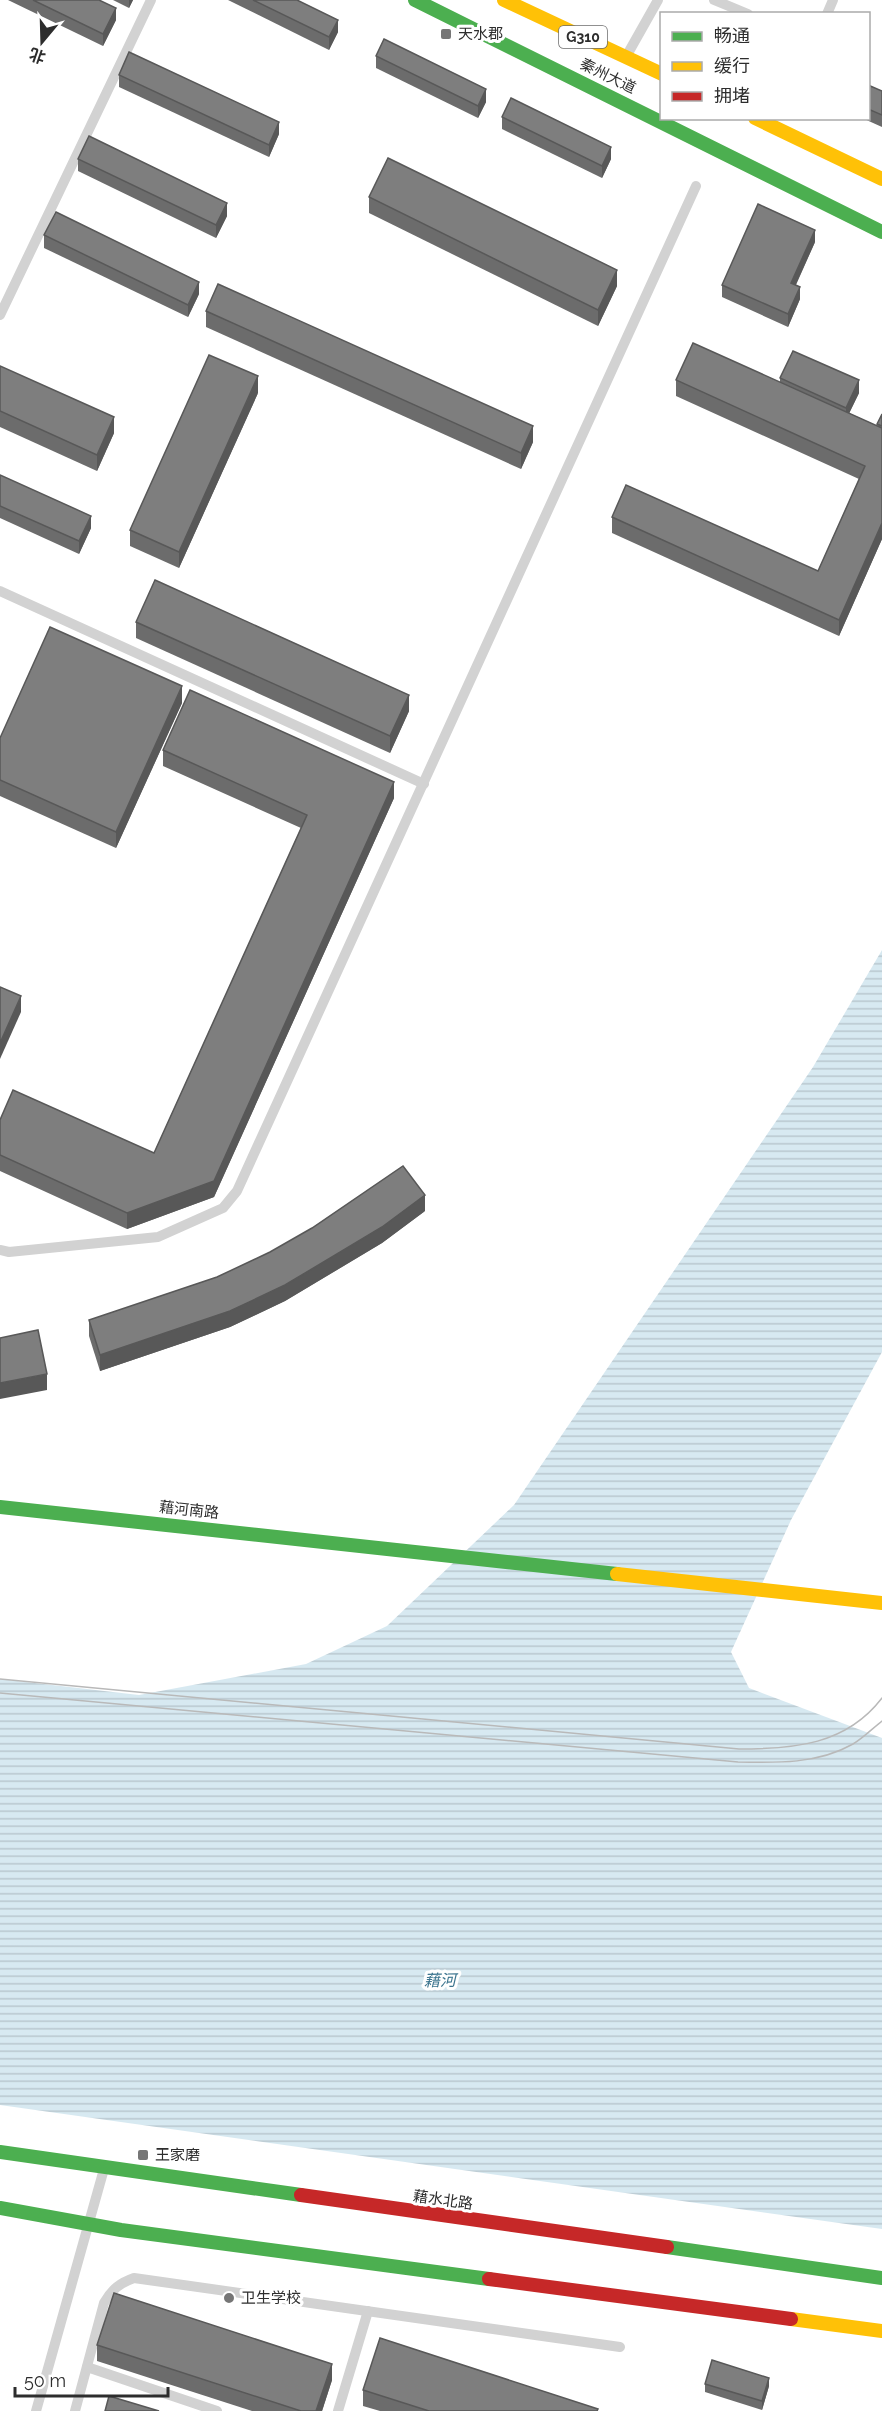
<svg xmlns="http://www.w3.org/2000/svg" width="882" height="2411" font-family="Raleway,'Noto Sans SC',sans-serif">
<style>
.water{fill:url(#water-rules)}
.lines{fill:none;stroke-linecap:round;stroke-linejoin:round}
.lane{stroke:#d2d2d2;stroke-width:10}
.fast{stroke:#4caf50;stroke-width:14}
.slow{stroke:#ffc107;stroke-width:14}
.jam{stroke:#c62828;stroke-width:14}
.tram{stroke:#b9b9b9;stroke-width:1.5}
.wall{fill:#6c6c6c}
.shaded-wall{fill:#585858}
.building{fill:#7e7e7e;stroke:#585858;stroke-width:1.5}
.poi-dot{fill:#767676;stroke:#fff;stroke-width:2}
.labels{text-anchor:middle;stroke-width:6;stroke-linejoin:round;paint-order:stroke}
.shield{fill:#fff;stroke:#6c6c6c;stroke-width:1.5}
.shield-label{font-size:14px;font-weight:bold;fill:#2d2d2d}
.poi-label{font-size:15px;fill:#2d2d2d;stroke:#fff;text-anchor:start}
.street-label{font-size:15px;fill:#2d2d2d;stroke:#fff}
.water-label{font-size:16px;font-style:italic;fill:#3b748e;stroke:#fff}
</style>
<defs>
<pattern id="water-rules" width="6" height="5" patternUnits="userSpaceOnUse" patternTransform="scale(1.5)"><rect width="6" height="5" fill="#d7e9f1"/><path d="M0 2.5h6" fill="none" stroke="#b9c8cf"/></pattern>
</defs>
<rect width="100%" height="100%" fill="#fff"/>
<path class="water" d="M882,950V1352L791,1520L731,1652L749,1688L882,1738V2229L0,2105V1679L139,1695L306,1664L387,1626L514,1505L813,1067Z"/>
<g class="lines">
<g class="lane">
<path d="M714,0L748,14"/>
<path d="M827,14L833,0"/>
<path d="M627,55L658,0"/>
<path d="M0,315L151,0"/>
<path d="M0,591L424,784"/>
<path d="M0,1250L9,1252L158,1237L223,1208L237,1191L696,186"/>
<path d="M87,2367L217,2411"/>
<path d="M36,2411L104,2169"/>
<path d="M75,2411L104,2303C112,2289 120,2283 134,2278L620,2347"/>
<path d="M338,2411L368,2311"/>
</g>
<g class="fast">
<path d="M415,0L882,232"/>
<path d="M0,1507L617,1574"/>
<path d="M0,2152L301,2195"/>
<path d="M0,2208L121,2230L489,2279"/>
<path d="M667,2247L882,2278"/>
</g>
<g class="slow">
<path d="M504,0L662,74"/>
<path d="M755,118L882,179"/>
<path d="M617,1574L882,1603"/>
<path d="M791,2319L882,2331"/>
</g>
<g class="jam">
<path d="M301,2195L667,2247"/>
<path d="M489,2279L791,2319"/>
</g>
<g class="tram">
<path d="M0,1679L739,1749C794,1749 846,1745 882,1698"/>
<path d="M0,1693L738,1762C777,1763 818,1764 853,1744C863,1738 873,1728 882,1721"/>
</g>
</g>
<g class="wall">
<path d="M8,0H99L116,20L103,46Z"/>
<path d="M113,0H133L129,8Z"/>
<path d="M228,0H297L338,32L329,50Z"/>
<path d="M376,56L486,102L478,118L376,68Z"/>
<path d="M119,75L279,134L269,157L119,87Z"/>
<path d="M868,85L882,91V127L862,118H868Z"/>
<path d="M502,117L611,159L602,178L502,129Z"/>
<path d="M78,159L227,216L216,238L78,171Z"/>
<path d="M369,197L617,286L598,326L369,213Z"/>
<path d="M44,235L199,294L188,317L44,248Z"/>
<path d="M815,242L796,285L800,299L788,327L722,297V285Z"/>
<path d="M206,311L533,442L521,469L206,327Z"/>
<path d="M0,366L114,433L97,471L0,427Z"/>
<path d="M780,378L859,393L849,413L877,426L882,414V539L839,636L612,533V517L818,571L859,479L676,396V380L780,382Z"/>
<path d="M258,393L179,568L130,546V530Z"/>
<path d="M0,475L91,528L79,554L0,518Z"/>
<path d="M136,622L409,711L390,753L136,638Z"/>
<path d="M182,703L116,848L0,796V738Z"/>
<path d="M163,750L394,798L214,1197L127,1229L0,1171V1120L154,1153L301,828L163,766Z"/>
<path d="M425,1211L382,1243L285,1301L230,1327L100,1371L89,1336V1320Z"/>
<path d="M97,2345L332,2380L322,2411H252L97,2361Z"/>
<path d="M705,2384L769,2386L762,2410L705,2392Z"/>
<path d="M363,2390L598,2411H380L363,2406Z"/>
</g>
<g class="shaded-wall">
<path d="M129,0H133L129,8Z"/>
<path d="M116,8V20L103,46V34Z"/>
<path d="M338,20V32L329,50V37Z"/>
<path d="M486,89V102L478,118V106Z"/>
<path d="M279,122V134L269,157V145Z"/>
<path d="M611,147V159L602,178V166Z"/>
<path d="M227,203V216L216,238V225Z"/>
<path d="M815,230V242L791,295V283Z"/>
<path d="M617,270V286L598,326V310Z"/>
<path d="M199,282V294L188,317V305Z"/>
<path d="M800,287V299L788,327V314Z"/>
<path d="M258,376V393L179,568V552Z"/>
<path d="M859,380V393L846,420V408Z"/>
<path d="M114,417V433L97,471V455Z"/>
<path d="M533,426V442L521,469V453Z"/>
<path d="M91,516V528L79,554V541Z"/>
<path d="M882,523V539L839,636V620Z"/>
<path d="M182,686V703L116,848V832Z"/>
<path d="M409,695V711L390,753V736Z"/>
<path d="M394,782V798L214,1197L127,1229V1213Z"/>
<path d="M21,996V1012L0,1059V1043Z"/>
<path d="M425,1195V1211L382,1243L285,1301L230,1327L100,1371V1355Z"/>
<path d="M47,1374V1390L0,1399V1383Z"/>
<path d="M332,2364V2380L322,2411H316Z"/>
<path d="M769,2378V2386L762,2410V2401Z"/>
</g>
<g class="building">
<path d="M33,0H99L116,8L103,34Z"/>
<path d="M253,0H297L338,20L329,37Z"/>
<path d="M384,39L486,89L478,106L376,56Z"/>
<path d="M129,52L279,122L269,145L119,75Z"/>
<path d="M868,85L882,91V115L868,109Z"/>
<path d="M511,98L611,147L602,166L502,117Z"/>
<path d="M89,136L227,203L216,225L78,159Z"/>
<path d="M388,158L617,270L598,310L369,197Z"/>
<path d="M758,204L815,230L791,283L800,287L788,314L722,285Z"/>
<path d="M56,212L199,282L188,305L44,235Z"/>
<path d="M218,284L533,426L521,453L206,311Z"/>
<path d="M693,343L882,428V523L839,620L612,517L626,485L818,571L865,466L676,380Z"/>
<path d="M793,351L859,380L846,408L780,378Z"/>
<path d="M209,355L258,376L179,552L130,530Z"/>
<path d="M0,366L114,417L97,455L0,411Z"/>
<path d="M882,414V426L877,424Z"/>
<path d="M0,475L91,516L79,541L0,506Z"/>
<path d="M155,580L409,695L390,736L136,622Z"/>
<path d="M50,627L182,686L116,832L0,780V738Z"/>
<path d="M190,690L394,782L214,1181L127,1213L0,1155V1120L13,1090L154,1153L307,815L163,750Z"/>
<path d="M0,987L21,996L0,1043Z"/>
<path d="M403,1166L425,1195L382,1227L285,1285L230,1311L100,1355L89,1320L217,1277L270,1252L312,1228Z"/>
<path d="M38,1330L47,1374L0,1383V1338Z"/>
<path d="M114,2293L332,2364L316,2411H301L97,2345Z"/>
<path d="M380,2338L598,2409L597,2411H429L363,2390Z"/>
<path d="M712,2360L769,2378L762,2401L705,2384Z"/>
<path d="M109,2396L159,2411H105Z"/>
</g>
<g class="poi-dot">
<rect x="440" y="28" width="12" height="12" rx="3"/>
<rect x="137" y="2149" width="12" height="12" rx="3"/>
<circle cx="229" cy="2298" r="6"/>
</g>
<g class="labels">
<rect class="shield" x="559" y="26" width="48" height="22" rx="4.5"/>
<g class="shield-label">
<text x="583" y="42">G310</text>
</g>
<g class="poi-label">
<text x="458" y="39">天水郡</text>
<text x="155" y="2160">王家磨</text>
<text x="241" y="2303">卫生学校</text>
</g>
<g class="street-label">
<text transform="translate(608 76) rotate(26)" y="5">秦州大道</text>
<text transform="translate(189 1510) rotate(6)" y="5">藉河南路</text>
<text transform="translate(443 2200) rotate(8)" y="5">藉水北路</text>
</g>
<g class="water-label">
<text transform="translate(440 1980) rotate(-1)" y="6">藉河</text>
</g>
</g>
<rect x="660" y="12" width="210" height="108" fill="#ffffff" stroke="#ababab" stroke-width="1.5"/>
<rect x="672" y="32" width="30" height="9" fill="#4caf50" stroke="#ababab" stroke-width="1.5"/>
<text x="714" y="42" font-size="18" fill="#2d2d2d">畅通</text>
<rect x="672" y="62" width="30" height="9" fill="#ffc107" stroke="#ababab" stroke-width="1.5"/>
<text x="714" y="72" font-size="18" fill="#2d2d2d">缓行</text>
<rect x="672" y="92" width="30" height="9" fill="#c62828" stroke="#ababab" stroke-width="1.5"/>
<text x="714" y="102" font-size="18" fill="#2d2d2d">拥堵</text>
<g transform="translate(42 42) rotate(199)" stroke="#ffffff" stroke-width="4.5" paint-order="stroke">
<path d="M0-4.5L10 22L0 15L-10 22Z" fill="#2d2d2d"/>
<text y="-9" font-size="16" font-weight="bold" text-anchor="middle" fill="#2d2d2d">北</text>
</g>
<path d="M15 2387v9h153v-9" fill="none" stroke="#2d2d2d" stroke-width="3"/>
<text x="24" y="2387" font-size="18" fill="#2d2d2d" stroke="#ffffff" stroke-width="4.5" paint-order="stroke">50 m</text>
</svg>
